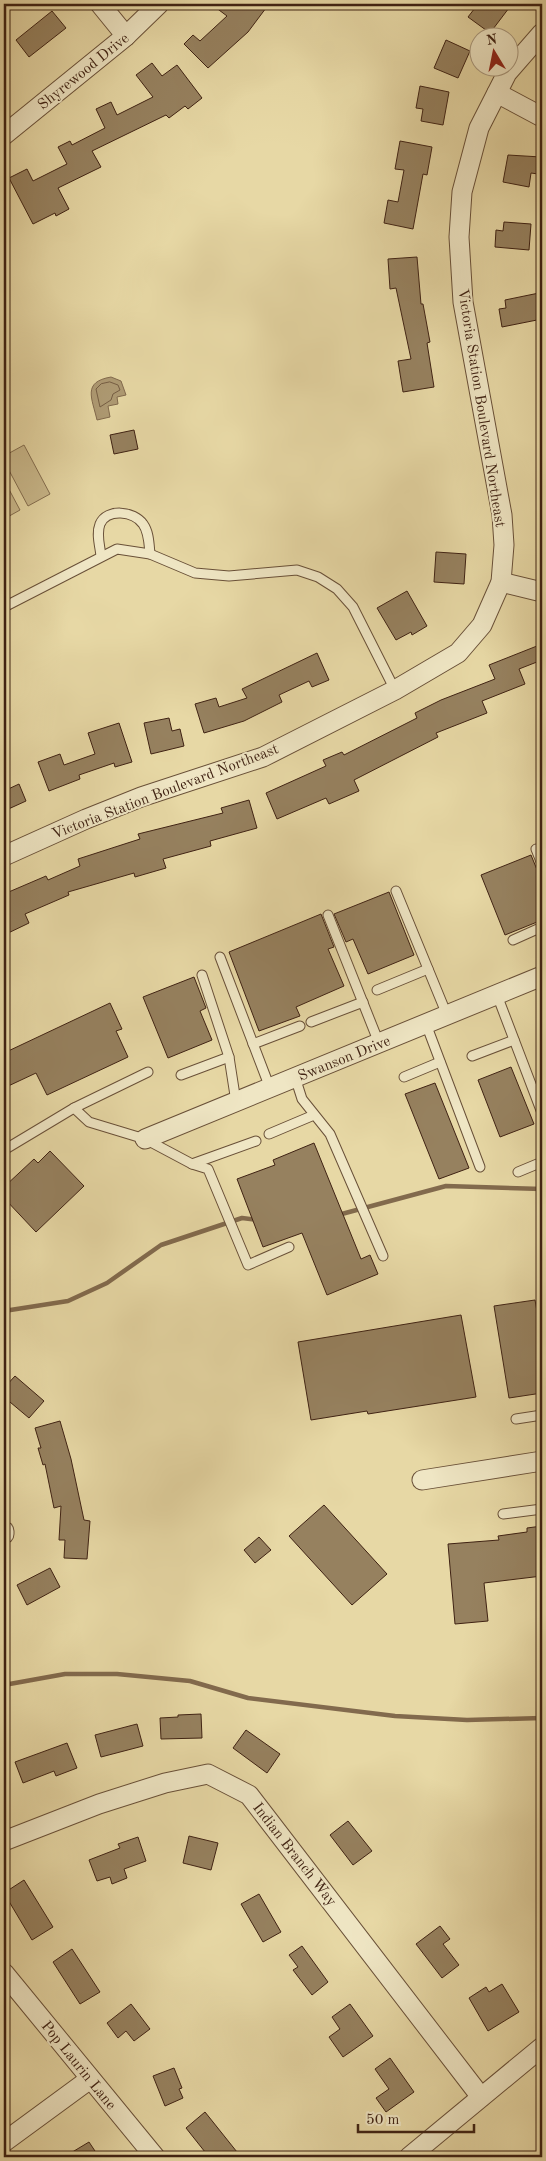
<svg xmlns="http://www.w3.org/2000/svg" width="546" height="2161" font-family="'Old Standard TT',serif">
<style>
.green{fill:#cab98c;stroke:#846e50}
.water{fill:#ae9a73;stroke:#826a4d}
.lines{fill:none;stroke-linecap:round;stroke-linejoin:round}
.shore{stroke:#765e43;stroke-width:1}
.stream{stroke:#826a4d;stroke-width:4.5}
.building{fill:#96815f;stroke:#3f2213}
.service-casing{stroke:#695038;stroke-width:11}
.minor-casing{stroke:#695038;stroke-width:21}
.service{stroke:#efe6c4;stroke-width:9}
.minor{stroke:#efe6c4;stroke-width:19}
.labels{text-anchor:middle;stroke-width:4;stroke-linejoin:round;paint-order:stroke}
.street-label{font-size:15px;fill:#3f2213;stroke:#efe6c4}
</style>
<rect width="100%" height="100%" fill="#e7d8a5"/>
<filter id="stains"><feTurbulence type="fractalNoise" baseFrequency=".004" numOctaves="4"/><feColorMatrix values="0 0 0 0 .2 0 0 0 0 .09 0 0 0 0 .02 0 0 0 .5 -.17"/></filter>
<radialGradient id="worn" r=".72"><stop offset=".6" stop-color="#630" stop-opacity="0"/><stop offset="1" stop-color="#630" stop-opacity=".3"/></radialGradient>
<g class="green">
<path d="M24,445L50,494L28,506L4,461V456Z"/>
<path d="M4,480L20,510L4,519Z"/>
</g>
<path class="water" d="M111,377L121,381L126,395L117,397L118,404L108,406L110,417L97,420C92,398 82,382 111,377Z"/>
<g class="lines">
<path class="shore" d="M110,382L118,385L120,390L113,394L111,400L100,407L96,389L101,384Z"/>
<g class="stream">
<path d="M338,1215L446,1186L542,1189"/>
<path d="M4,1311L68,1301L107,1283L161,1245L242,1218L258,1220"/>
<path d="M4,1685L65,1674H117L190,1681L248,1698L395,1716L467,1720L542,1718"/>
</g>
</g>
<g class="building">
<path d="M211,4H269L248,32L208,68L184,44L193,35L200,41L227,16Z"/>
<path d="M478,4H512L490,33L468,17Z"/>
<path d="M52,11L66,28L29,57L16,40Z"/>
<path d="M446,40L470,51L458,78L434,68Z"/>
<path d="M152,63L162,76L177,65L202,98L188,109L185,106L169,118L166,115L92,151L101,167L58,188L69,209L56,216L55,213L33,224L9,178L27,169L33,181L67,164L58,147L70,141L72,145L105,128L96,109L111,102L117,115L153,97L136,75Z"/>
<path d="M420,86L449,92L443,125L421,121L423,109L416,108Z"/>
<path d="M400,141L432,147L427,175L423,174L413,229L384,223L388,200L398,202L404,170L395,169Z"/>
<path d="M508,155L541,157L538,174L531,173L529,187L503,182Z"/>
<path d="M504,222L531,224L529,250L495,247L496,230L503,231Z"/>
<path d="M417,257L421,304H423L430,342L427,343L434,387L403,392L398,361L411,359L396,288L390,289L388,259Z"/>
<path d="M539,293L542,319L502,327L499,309L506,308L505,300Z"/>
<path d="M134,430L138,449L114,454L110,435Z"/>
<path d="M436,552L466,554L464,584L434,582Z"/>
<path d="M407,591L427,626L412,635L411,632L396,640L377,608Z"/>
<path d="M542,644V660L519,669L525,684L482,701L487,713L436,733L438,737L354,780L359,791L329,804L326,798L277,819L266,793L326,766L323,760L342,752L344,755L417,718L415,713L441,700L495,679L489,665Z"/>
<path d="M317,653L329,680L312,687L309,681L279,695L282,702L244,721L204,733L195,704L216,698L219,707L247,698L242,689Z"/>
<path d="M169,718L172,731L180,729L184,746L151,754L144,723Z"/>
<path d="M119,723L132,762L115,767L114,763L79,775L80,779L49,791L38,762L60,754L64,765L95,754L88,733Z"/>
<path d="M19,784L26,801L4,811V791Z"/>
<path d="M249,800L257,828L210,841L211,846L163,859L166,868L135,877L134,873L68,892L69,895L25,914L29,923L4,935V894L46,876L48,880L80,866L78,859L140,839L138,834L223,813L221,808Z"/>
<path d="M531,855L542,882V920L505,935L481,875Z"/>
<path d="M389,892L414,955L368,974L353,939L346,942L334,914Z"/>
<path d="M321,914L334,947L328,949L344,986L296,1007L300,1016L259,1031L229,952Z"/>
<path d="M194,977L206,1008L200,1011L212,1040L168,1058L143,997Z"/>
<path d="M110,1003L122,1029L116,1031L128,1057L47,1095L36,1073L4,1088V1053Z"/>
<path d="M511,1067L534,1124L500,1137L478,1080Z"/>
<path d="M435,1083L469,1168L439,1179L405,1094Z"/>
<path d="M314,1143L361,1259L370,1255L378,1274L327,1295L302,1233L263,1247L237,1179L275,1165L273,1160Z"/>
<path d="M50,1151L84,1186L36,1232L4,1198V1187L34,1159L38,1163Z"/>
<path d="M535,1300L542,1341V1393L509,1398L494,1306Z"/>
<path d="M461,1315L476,1397L368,1414L367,1411L311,1420L298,1342Z"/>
<path d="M15,1376L44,1401L29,1418L4,1397V1388Z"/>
<path d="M60,1421L71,1459L84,1520L90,1521L87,1559L64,1558L65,1540H59L61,1506L54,1508L45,1464L43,1465L38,1448H41L35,1428Z"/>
<path d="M324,1505L387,1574L352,1605L289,1536Z"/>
<path d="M542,1526V1576L484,1583L488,1621L455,1624L448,1544L499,1540L498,1536L527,1532V1528Z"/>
<path d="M259,1537L271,1550L255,1563L244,1550Z"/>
<path d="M50,1568L60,1587L27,1605L17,1585Z"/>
<path d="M201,1714L202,1738L161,1739L160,1718L178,1717V1715Z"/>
<path d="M137,1724L143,1746L101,1757L95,1735Z"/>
<path d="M246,1730L280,1754L267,1773L233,1748Z"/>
<path d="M67,1743L77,1768L56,1776L54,1771L23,1783L15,1762Z"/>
<path d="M348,1821L372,1851L353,1865L330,1835Z"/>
<path d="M189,1836L218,1843L211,1870L183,1863Z"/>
<path d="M138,1837L146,1861L124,1869L127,1878L112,1884L110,1877L97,1881L89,1860L120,1848L118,1844Z"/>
<path d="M24,1880L53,1927L32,1940L4,1893Z"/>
<path d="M259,1894L281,1932L263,1942L241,1904Z"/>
<path d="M440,1926L450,1939L443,1944L459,1965L442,1978L416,1944Z"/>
<path d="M302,1946L328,1982L312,1995L293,1970L298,1967L289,1955Z"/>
<path d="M72,1949L100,1992L80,2004L53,1962Z"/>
<path d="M502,1984L519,2012L488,2031L469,1998L486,1987L489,1992Z"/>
<path d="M131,2004L150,2029L134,2041L126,2031L118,2038L107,2023Z"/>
<path d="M350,2004L373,2036L343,2057L329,2037L340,2029L332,2017Z"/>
<path d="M390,2058L414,2092L386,2112L376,2098L389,2089L375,2069Z"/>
<path d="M174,2068L182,2088L179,2089L183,2098L165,2106L153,2076Z"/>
<path d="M205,2112L241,2157H209L186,2128Z"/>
<path d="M89,2142L99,2157H64Z"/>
</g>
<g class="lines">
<g class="service-casing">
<g id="service">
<path d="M101,556C100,546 96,534 100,524C107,508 134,511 143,524C149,532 149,544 150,554"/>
<path d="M4,607L117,549L150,554L195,573L229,576L297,570L318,577L337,589L353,607L395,690"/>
<path d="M536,849L542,864"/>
<path d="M396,891L447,1015"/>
<path d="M328,915L379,1043"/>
<path d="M513,940L542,927"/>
<path d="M220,957L270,1088"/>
<path d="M202,975L229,1057L236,1102"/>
<path d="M377,990L428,969"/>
<path d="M497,995L542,1113"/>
<path d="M311,1022L363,1002"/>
<path d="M426,1024L480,1167"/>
<path d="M253,1044L300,1026"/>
<path d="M472,1056L514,1040"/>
<path d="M148,1072L74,1108L89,1122L145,1139L192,1164L256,1141"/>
<path d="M181,1075L229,1057"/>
<path d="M295,1077L302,1099L330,1134L383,1256"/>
<path d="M404,1077L440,1062"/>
<path d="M269,1134L314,1115"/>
<path d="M4,1150L74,1108"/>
<path d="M192,1164L208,1169L248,1265L289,1247"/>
<path d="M518,1172L542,1162"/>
<path d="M516,1419L542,1415"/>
<path d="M503,1514L542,1509"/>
</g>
</g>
<g class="minor-casing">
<g id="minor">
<path d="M100,4L126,36"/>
<path d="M497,93L542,117"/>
<path d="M4,135L126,36L159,4"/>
<path d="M501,582L542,592"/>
<path d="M4,856L86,819L141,797L263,757L395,690L458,653L482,625L501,582L504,545L502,515L463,302L459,237L462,192L479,128L507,73L542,33"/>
<path d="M145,1139L542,976"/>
<path d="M422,1480L542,1461"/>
<path d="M4,1531V1534"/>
<path d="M4,1841L99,1804L165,1783L208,1774L249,1795L481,2097"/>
<path d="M4,1973L155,2157"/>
<path d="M4,2142L90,2079"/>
<path d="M409,2157L542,2047"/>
</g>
</g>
<use href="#service" class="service"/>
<use href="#minor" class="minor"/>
</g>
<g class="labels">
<g class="street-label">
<text transform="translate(83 71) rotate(-39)" y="5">Shyrewood Drive</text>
<text transform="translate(482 408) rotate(81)" y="5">Victoria Station Boulevard Northeast</text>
<text transform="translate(165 791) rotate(-21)" y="5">Victoria Station Boulevard Northeast</text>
<text transform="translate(344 1058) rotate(-22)" y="5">Swanson Drive</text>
<text transform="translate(295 1854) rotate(52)" y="5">Indian Branch Way</text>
<text transform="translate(79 2065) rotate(51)" y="5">Pop Laurin Lane</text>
</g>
</g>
<rect width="546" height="2161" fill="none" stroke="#e7d8a5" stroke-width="20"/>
<rect x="5" y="5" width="536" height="2151" fill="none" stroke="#3f2213" stroke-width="2.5"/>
<rect x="10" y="10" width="526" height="2141" fill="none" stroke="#3f2213"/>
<g transform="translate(494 52) rotate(350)"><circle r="24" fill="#efe6c4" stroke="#a9987d"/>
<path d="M0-4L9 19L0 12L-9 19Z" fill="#8f2418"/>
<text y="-8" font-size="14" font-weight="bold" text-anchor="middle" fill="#3f2213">N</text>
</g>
<path d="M358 2124v8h116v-8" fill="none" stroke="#3f2213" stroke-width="2.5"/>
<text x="366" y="2124" font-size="15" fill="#3f2213" stroke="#efe6c4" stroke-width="4" paint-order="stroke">50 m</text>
<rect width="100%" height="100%" filter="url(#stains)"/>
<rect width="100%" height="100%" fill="url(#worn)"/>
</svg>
